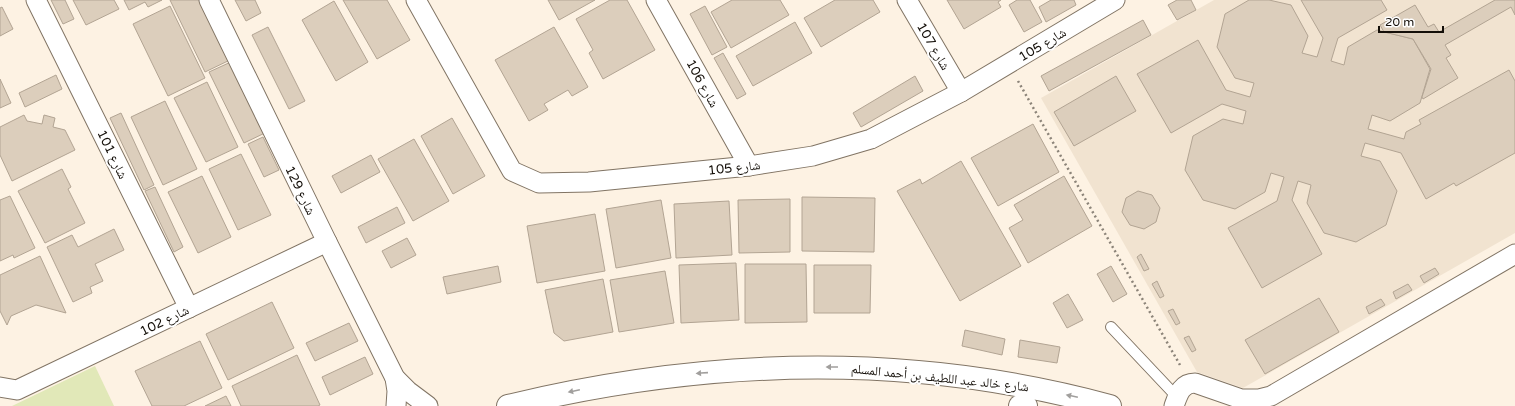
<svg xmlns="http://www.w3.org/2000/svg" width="1515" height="406" font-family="'Varela Round','Noto Naskh Arabic',sans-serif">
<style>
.education{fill:#f1e3d0}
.green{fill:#e1e8b8}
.building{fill:#dccebc;stroke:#b2a493}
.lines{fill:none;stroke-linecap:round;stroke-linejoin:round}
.lane-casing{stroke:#817464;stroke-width:12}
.street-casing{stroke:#817464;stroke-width:21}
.secondary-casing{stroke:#817464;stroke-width:24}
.path{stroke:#8c8479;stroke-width:2.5;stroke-dasharray:2 3;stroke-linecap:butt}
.lane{stroke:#fff;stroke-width:10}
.street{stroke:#fff;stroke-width:19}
.secondary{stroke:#fff;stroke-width:22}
.oneway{fill:#a19f9d}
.labels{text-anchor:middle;stroke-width:4;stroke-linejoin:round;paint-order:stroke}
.street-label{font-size:13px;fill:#140f09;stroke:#fff}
</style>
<rect width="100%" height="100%" fill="#fdf2e3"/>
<path class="education" d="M1214,0H1515V233L1243,388L1197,372L1041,98Z"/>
<path class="green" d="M95,366L114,406H12Z"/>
<g class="building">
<path d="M51,0H65L74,19L63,24Z"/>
<path d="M73,0H114L119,9L86,25Z"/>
<path d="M124,0H162L148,7L145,2L129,10Z"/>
<path d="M170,0H203L232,59L205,72Z"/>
<path d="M235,0H255L261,13L246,21Z"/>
<path d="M343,0H387L410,40L377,59Z"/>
<path d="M548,0H595L559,20Z"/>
<path d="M610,0H627L655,50L603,79L589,53L593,50L576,19Z"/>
<path d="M732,0H780L789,15L731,48L711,12Z"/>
<path d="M835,0H873L880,12L821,47L804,18Z"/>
<path d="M947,0H1001L998,2L1001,7L964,29Z"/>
<path d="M1017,0H1030L1042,22L1024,32L1009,5Z"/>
<path d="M1051,0H1074L1076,5L1046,22L1039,7Z"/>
<path d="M1177,0H1191L1196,10L1177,20L1168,5Z"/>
<path d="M1249,0H1269L1291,5L1308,36L1302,53L1317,57L1323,38L1301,0H1381L1387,10L1338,38L1331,61L1344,65L1348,47L1377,30L1413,39L1430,69L1420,103L1390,121L1372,115L1368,129L1404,139L1406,132L1421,124L1419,120L1509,70L1515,81V153L1456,186L1454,183L1426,199L1401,153L1365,143L1361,156L1380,161L1397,191L1386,225L1356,242L1324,233L1307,203L1311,185L1298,181L1292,200L1322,254L1262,288L1228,228L1277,201L1284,177L1271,173L1265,192L1235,209L1203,200L1185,170L1193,136L1223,119L1243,124L1246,111L1222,104L1171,133L1137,74L1198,40L1226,90L1250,97L1254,83L1235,78L1217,47L1225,14Z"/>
<path d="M1495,0H1515V15L1511,7L1445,45L1451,55L1446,58L1458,78L1423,99L1422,97L1431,69L1413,39L1384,32L1380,25L1415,5L1428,27L1434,24L1439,32Z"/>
<path d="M334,1L368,62L336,81L302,20Z"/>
<path d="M170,6L205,78L168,96L133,24Z"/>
<path d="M705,6L727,47L712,55L690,14Z"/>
<path d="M2,7L13,29L0,36V8Z"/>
<path d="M1143,20L1151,35L1049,91L1041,76Z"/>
<path d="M795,22L812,53L753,86L736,56Z"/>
<path d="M268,27L305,101L289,109L252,35Z"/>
<path d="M554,27L588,87L572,96L568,90L544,104L548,110L529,121L495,60Z"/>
<path d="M723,53L746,94L737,99L714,58Z"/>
<path d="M233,61L267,132L244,143L209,72Z"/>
<path d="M56,75L62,89L25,107L19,93Z"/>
<path d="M915,76L923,91L861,127L853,113Z"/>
<path d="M1116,76L1136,111L1074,146L1054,112Z"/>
<path d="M0,79L11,103L0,108Z"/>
<path d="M207,82L238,147L206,162L174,98Z"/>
<path d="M165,101L197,169L163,185L131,117Z"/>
<path d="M121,113L154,185L144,190L110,118Z"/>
<path d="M24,115L27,121L42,124L44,115L55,118L53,127L65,130L75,150L12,181L0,155V127Z"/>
<path d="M452,118L485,176L453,194L421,136Z"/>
<path d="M1033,124L1059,172L998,206L971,158Z"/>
<path d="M263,137L279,170L264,177L248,144Z"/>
<path d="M414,139L449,201L413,221L378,159Z"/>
<path d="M241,154L271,215L238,230L209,169Z"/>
<path d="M371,155L380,172L341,193L332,176Z"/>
<path d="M961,161L1021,266L960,301L897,191L920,179L922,184Z"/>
<path d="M62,169L71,187L68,189L85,223L45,243L18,191Z"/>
<path d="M202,176L231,237L198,253L168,192Z"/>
<path d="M1064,176L1092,226L1028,263L1009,228L1023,220L1014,205Z"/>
<path d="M155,187L183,247L174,252L145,191Z"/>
<path d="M1138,191L1152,195L1160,208L1156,222L1144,229L1130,225L1122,212L1126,198Z"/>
<path d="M10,196L35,248L14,258L13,255L0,261V200Z"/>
<path d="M802,197L875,198L874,252L802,251Z"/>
<path d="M790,199V252L739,253L738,200Z"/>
<path d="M661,200L671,258L616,268L606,209Z"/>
<path d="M729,201L732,255L676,258L674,204Z"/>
<path d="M397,207L405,223L366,243L358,227Z"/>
<path d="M595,214L605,271L537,283L527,226Z"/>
<path d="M114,229L124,250L95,264L103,281L90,287L92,293L73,302L47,247L72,235L78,247Z"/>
<path d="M407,238L416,255L391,268L382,251Z"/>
<path d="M1141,254L1149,269L1144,271L1137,257Z"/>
<path d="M40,256L66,313L36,305L11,316L7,325L0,311V275Z"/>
<path d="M736,263L739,320L681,323L679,265Z"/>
<path d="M745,264H806L807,322L745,323Z"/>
<path d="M814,265H871L870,313H814Z"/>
<path d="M498,266L501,282L447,294L443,277Z"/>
<path d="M1111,266L1127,294L1113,302L1097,274Z"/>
<path d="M1435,268L1439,274L1424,283L1420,276Z"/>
<path d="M665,271L674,323L619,332L610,280Z"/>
<path d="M603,279L613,332L564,341L554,333L545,290Z"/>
<path d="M1157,281L1164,296L1160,298L1152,284Z"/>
<path d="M1408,284L1412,290L1396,299L1393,292Z"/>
<path d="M1068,294L1083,320L1067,328L1053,303Z"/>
<path d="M1319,298L1339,332L1265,374L1245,340Z"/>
<path d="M1381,299L1385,305L1369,314L1366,307Z"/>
<path d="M272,302L294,348L228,380L206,334Z"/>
<path d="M1173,309L1180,323L1176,325L1168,311Z"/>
<path d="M349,323L358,341L315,361L306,343Z"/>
<path d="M965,330L1005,339L1002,355L962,346Z"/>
<path d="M1189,336L1196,350L1192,352L1184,338Z"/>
<path d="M1020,340L1060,347L1057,363L1018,357Z"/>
<path d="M200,341L222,388L184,406H152L135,371Z"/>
<path d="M297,355L320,405L318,406H241L232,386Z"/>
<path d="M365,357L373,374L330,395L322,377Z"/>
<path d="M226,396L231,406H205Z"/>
</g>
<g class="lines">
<g class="lane-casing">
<path id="lane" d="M1111,327L1177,397"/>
</g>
<g class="street-casing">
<g id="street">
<path d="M36,0L189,308"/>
<path d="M209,0L327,242L395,378L408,391L428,406"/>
<path d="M416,0L512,171L539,183L589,182L749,166L813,156L871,139L961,92L1115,0"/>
<path d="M656,0L749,166"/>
<path d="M907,0L961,92"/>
<path d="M395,378L397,391L396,406"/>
<path d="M0,387L17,390L327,242"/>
<path d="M1174,406C1178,395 1181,383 1195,383L1241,399H1259L1271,396L1515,254"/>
</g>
</g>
<g class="secondary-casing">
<g id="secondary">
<path d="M508,406C707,358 911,352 1110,406"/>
<path d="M1020,406H1026"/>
</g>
</g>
<path class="path" d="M1018,81L1180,365"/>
<use href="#lane" class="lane"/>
<use href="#street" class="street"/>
<use href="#secondary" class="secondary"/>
</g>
<defs><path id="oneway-solid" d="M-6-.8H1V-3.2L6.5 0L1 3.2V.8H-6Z"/></defs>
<g class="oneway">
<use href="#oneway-solid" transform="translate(832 367) rotate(180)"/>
<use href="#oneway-solid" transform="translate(702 373) rotate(176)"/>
<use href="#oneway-solid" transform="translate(574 391) rotate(168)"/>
<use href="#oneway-solid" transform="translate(1072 396) rotate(-168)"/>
</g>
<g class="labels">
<g class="street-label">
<text transform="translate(1042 44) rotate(-31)" y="5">شارع 105</text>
<text transform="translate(934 46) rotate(60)" y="5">شارع 107</text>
<text transform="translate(703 83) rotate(61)" y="5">شارع 106</text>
<text transform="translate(113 154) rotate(64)" y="5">شارع 101</text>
<text transform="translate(734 167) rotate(-6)" y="5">شارع 105</text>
<text transform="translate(301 190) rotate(64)" y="5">شارع 129</text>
<text transform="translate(164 320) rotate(-26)" y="5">شارع 102</text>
<text transform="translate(940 377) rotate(6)" y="5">شارع خالد عبد اللطيف بن أحمد المسلم</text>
</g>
</g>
<path d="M1379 26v6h64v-6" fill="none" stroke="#140f09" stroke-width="2"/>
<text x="1385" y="26" font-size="12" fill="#140f09" stroke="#ffffff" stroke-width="3" paint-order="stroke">20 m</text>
</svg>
